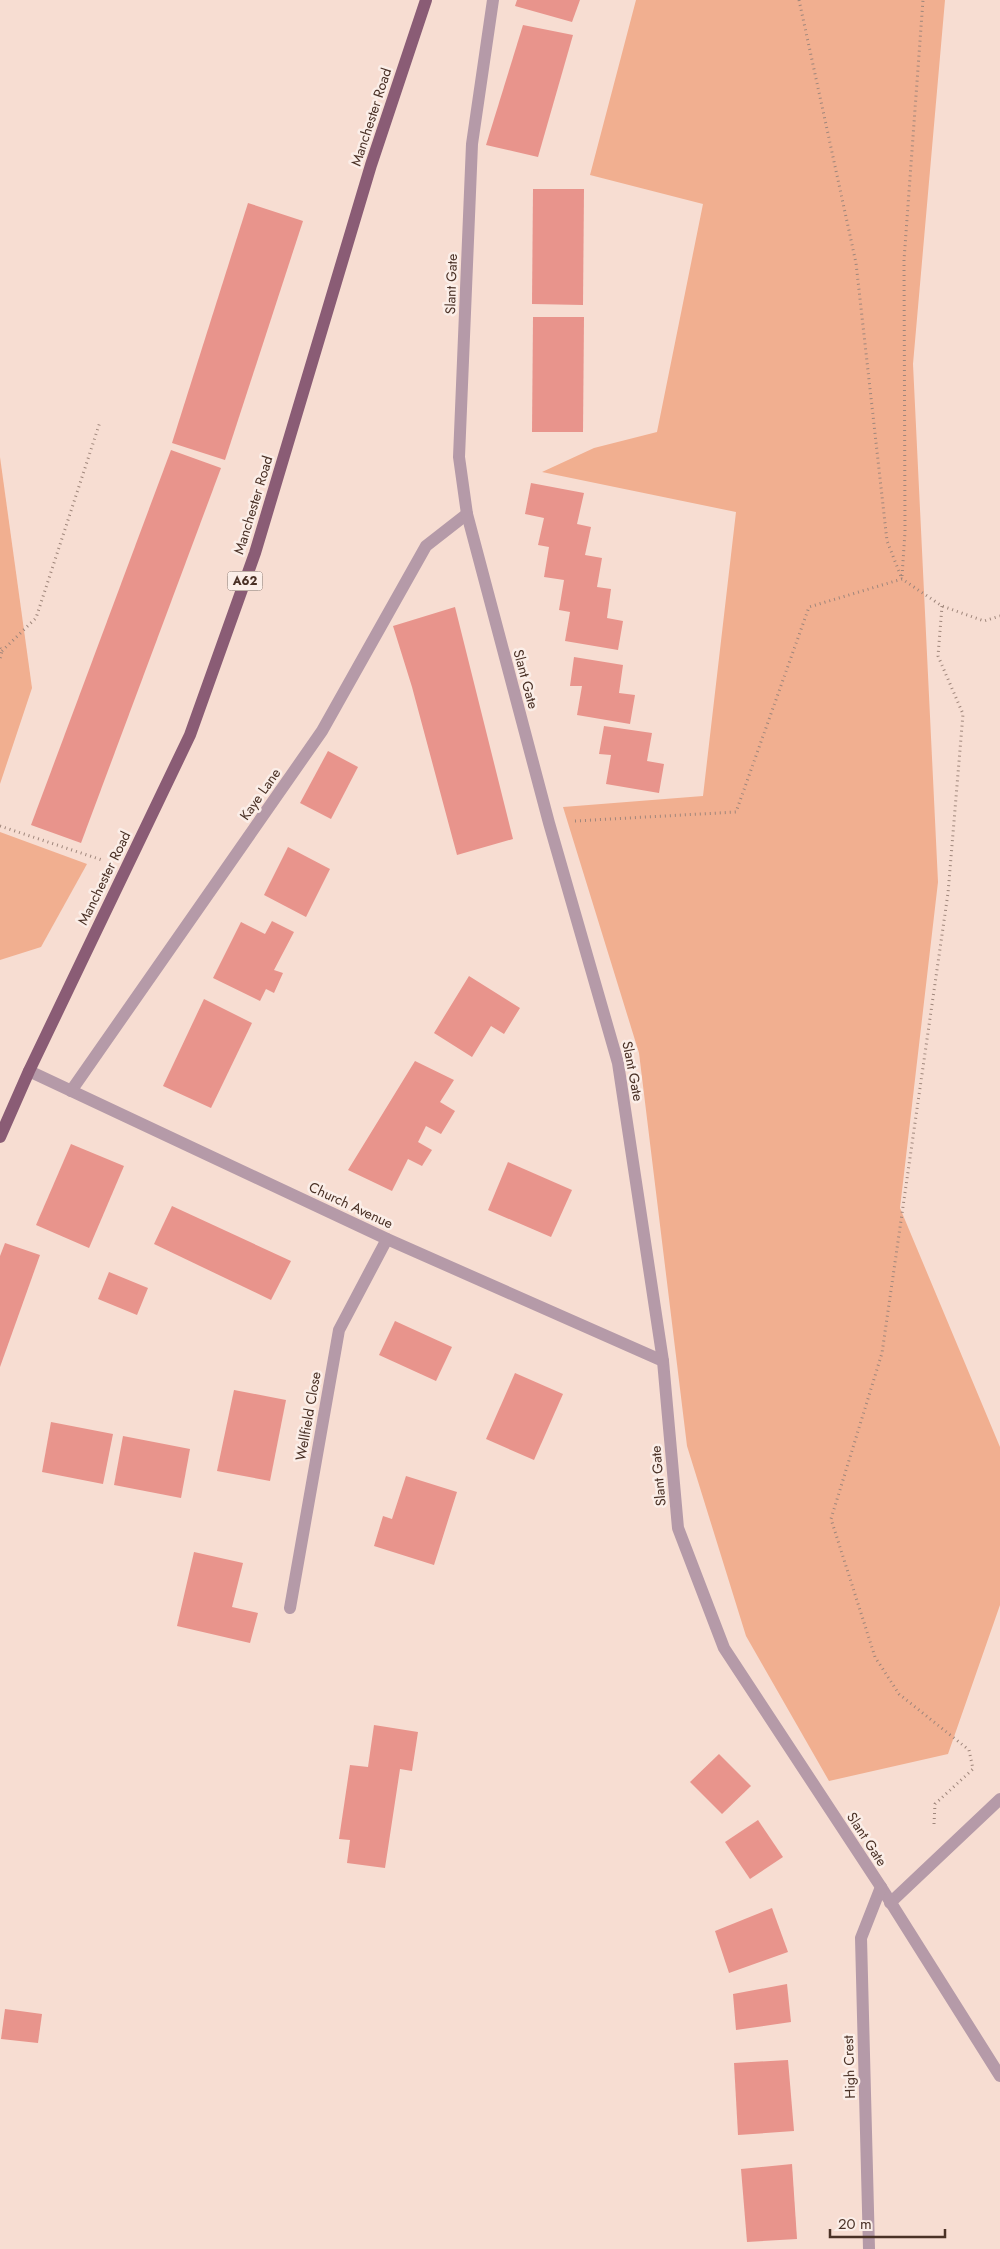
<svg xmlns="http://www.w3.org/2000/svg" width="1000" height="2249" font-family="Jost,sans-serif">
<style>
.green{fill:#f1af90}
.building{fill:#e8948c}
.lines{fill:none;stroke-linecap:round;stroke-linejoin:round}
.path{stroke:#9f867b;stroke-width:3;stroke-dasharray:1 4;stroke-linecap:butt}
.lane{stroke:#b59aa8;stroke-width:12}
.street{stroke:#b59aa8;stroke-width:12}
.primary{stroke:#8a5c75;stroke-width:12}
.labels{text-anchor:middle;stroke-width:5;stroke-linejoin:round;paint-order:stroke}
.shield{fill:#fbeee8;stroke:#7f6a60;stroke-width:1}
.shield-label{font-size:12px;font-weight:bold;fill:#4a3126}
.street-label{font-size:14px;fill:#4a3126;stroke:#fbeee8}
</style>
<rect width="100%" height="100%" fill="#f7ddd2"/>
<g class="green">
<path d="M636,0H945L913,364L938,882L900,1208L1000,1447V1605L948,1754L829,1781L746,1636L687,1446L639,1053L563,807L703,796L736,512L542,472L594,448L657,432L703,204L590,175Z"/>
<path d="M0,457L32,688L0,784Z"/>
<path d="M0,832L87,864L41,947L0,960Z"/>
</g>
<g class="building">
<path d="M517,0H580L572,22L515,6Z"/>
<path d="M523,25L573,35L538,157L486,145Z"/>
<path d="M533,189H584L583,305L532,304Z"/>
<path d="M248,203L303,221L225,460L172,443Z"/>
<path d="M533,317H584L583,432H532Z"/>
<path d="M171,450L221,468L81,843L31,825Z"/>
<path d="M531,483L584,493L577,524L591,527L585,555L602,558L597,587L611,589L607,618L623,621L618,650L565,641L570,612L559,610L564,580L544,577L549,547L538,545L544,518L525,514Z"/>
<path d="M455,607L513,839L457,855L412,687L393,626Z"/>
<path d="M574,657L623,665L619,693L635,695L630,724L577,715L582,686H570Z"/>
<path d="M604,726L652,733L647,761L664,764L659,793L606,784L611,755L599,754Z"/>
<path d="M328,751L358,767L331,819L300,803Z"/>
<path d="M288,847L330,869L306,917L264,895Z"/>
<path d="M272,921L294,932L274,970L283,973L274,993L266,989L260,1001L213,978L241,922L265,934Z"/>
<path d="M469,976L520,1008L504,1034L491,1026L472,1057L434,1033Z"/>
<path d="M204,999L252,1023L211,1108L163,1086Z"/>
<path d="M415,1061L454,1080L440,1102L455,1111L441,1134L426,1126L418,1142L432,1150L422,1166L408,1159L392,1191L348,1170Z"/>
<path d="M71,1144L124,1166L89,1248L36,1225Z"/>
<path d="M508,1162L572,1190L551,1237L488,1210Z"/>
<path d="M172,1206L291,1261L271,1300L154,1244Z"/>
<path d="M5,1243L40,1255L0,1367V1256Z"/>
<path d="M109,1272L148,1288L137,1315L98,1299Z"/>
<path d="M395,1321L452,1347L436,1381L379,1355Z"/>
<path d="M515,1373L563,1394L534,1460L486,1439Z"/>
<path d="M234,1390L286,1400L270,1481L217,1471Z"/>
<path d="M51,1422L113,1434L103,1484L42,1472Z"/>
<path d="M123,1436L190,1449L181,1498L114,1485Z"/>
<path d="M406,1476L457,1492L434,1565L374,1546L383,1516L392,1519Z"/>
<path d="M194,1552L243,1563L232,1607L258,1613L250,1643L177,1626Z"/>
<path d="M374,1725L418,1732L412,1771L400,1769L385,1868L347,1863L350,1840L339,1839L350,1765L368,1767Z"/>
<path d="M719,1754L751,1786L722,1814L690,1782Z"/>
<path d="M758,1820L783,1857L750,1879L725,1842Z"/>
<path d="M772,1908L788,1952L729,1973L715,1931Z"/>
<path d="M787,1984L791,2022L736,2030L733,1994Z"/>
<path d="M5,2009L42,2014L38,2043L1,2039Z"/>
<path d="M788,2060L794,2131L738,2135L734,2063Z"/>
<path d="M792,2164L797,2239L747,2242L741,2169Z"/>
</g>
<g class="lines">
<g class="path">
<path d="M799,0L856,263L887,541L902,579"/>
<path d="M902,576L905,532L904,260L923,0"/>
<path d="M0,648L2,651L0,659"/>
<path d="M2,651L36,618L100,422"/>
<path d="M575,821L736,812L809,607L902,579L942,606L984,621L1000,616"/>
<path d="M0,826L102,860"/>
<path d="M934,1824L935,1804L973,1769L969,1750L899,1694L875,1657L831,1519L882,1353L948,893L963,714L938,656L942,606"/>
</g>
<g class="lane">
<path d="M71,1091L322,731L426,546L467,514"/>
<path d="M890,1903L1000,1799"/>
</g>
<g class="street">
<path d="M493,0L472,144L459,457L467,514L549,823L618,1063L663,1361L678,1528L724,1648L881,1887L1000,2076"/>
<path d="M29,1071L387,1239L663,1361"/>
<path d="M290,1608L339,1330L387,1239"/>
<path d="M869,2249L861,1938L881,1887"/>
</g>
<path class="primary" d="M0,1137L29,1071L190,735L255,553L371,165L426,0"/>
</g>
<g class="labels">
<rect class="shield" x="227.5" y="571.5" width="35" height="19" rx="4"/>
<g class="shield-label">
<text x="245" y="585">A62</text>
</g>
<g class="street-label">
<text transform="translate(371 117) rotate(-72)" y="5">Manchester Road</text>
<text transform="translate(451 284) rotate(-88)" y="5">Slant Gate</text>
<text transform="translate(253 505) rotate(-73)" y="5">Manchester Road</text>
<text transform="translate(526 679) rotate(75)" y="5">Slant Gate</text>
<text transform="translate(260 794) rotate(-55)" y="5">Kaye Lane</text>
<text transform="translate(104 878) rotate(-64)" y="5">Manchester Road</text>
<text transform="translate(633 1071) rotate(79)" y="5">Slant Gate</text>
<text transform="translate(351 1205) rotate(25)" y="5">Church Avenue</text>
<text transform="translate(308 1416) rotate(-80)" y="5">Wellfield Close</text>
<text transform="translate(658 1476) rotate(-95)" y="5">Slant Gate</text>
<text transform="translate(867 1839) rotate(57)" y="5">Slant Gate</text>
<text transform="translate(849 2067) rotate(-92)" y="5">High Crest</text>
</g>
</g>
<path d="M830 2229v8h115v-8" fill="none" stroke="#4a3126" stroke-width="2.5"/>
<text x="838" y="2229" font-size="15" fill="#4a3126" stroke="#fbeee8" stroke-width="4" paint-order="stroke">20 m</text>
</svg>
